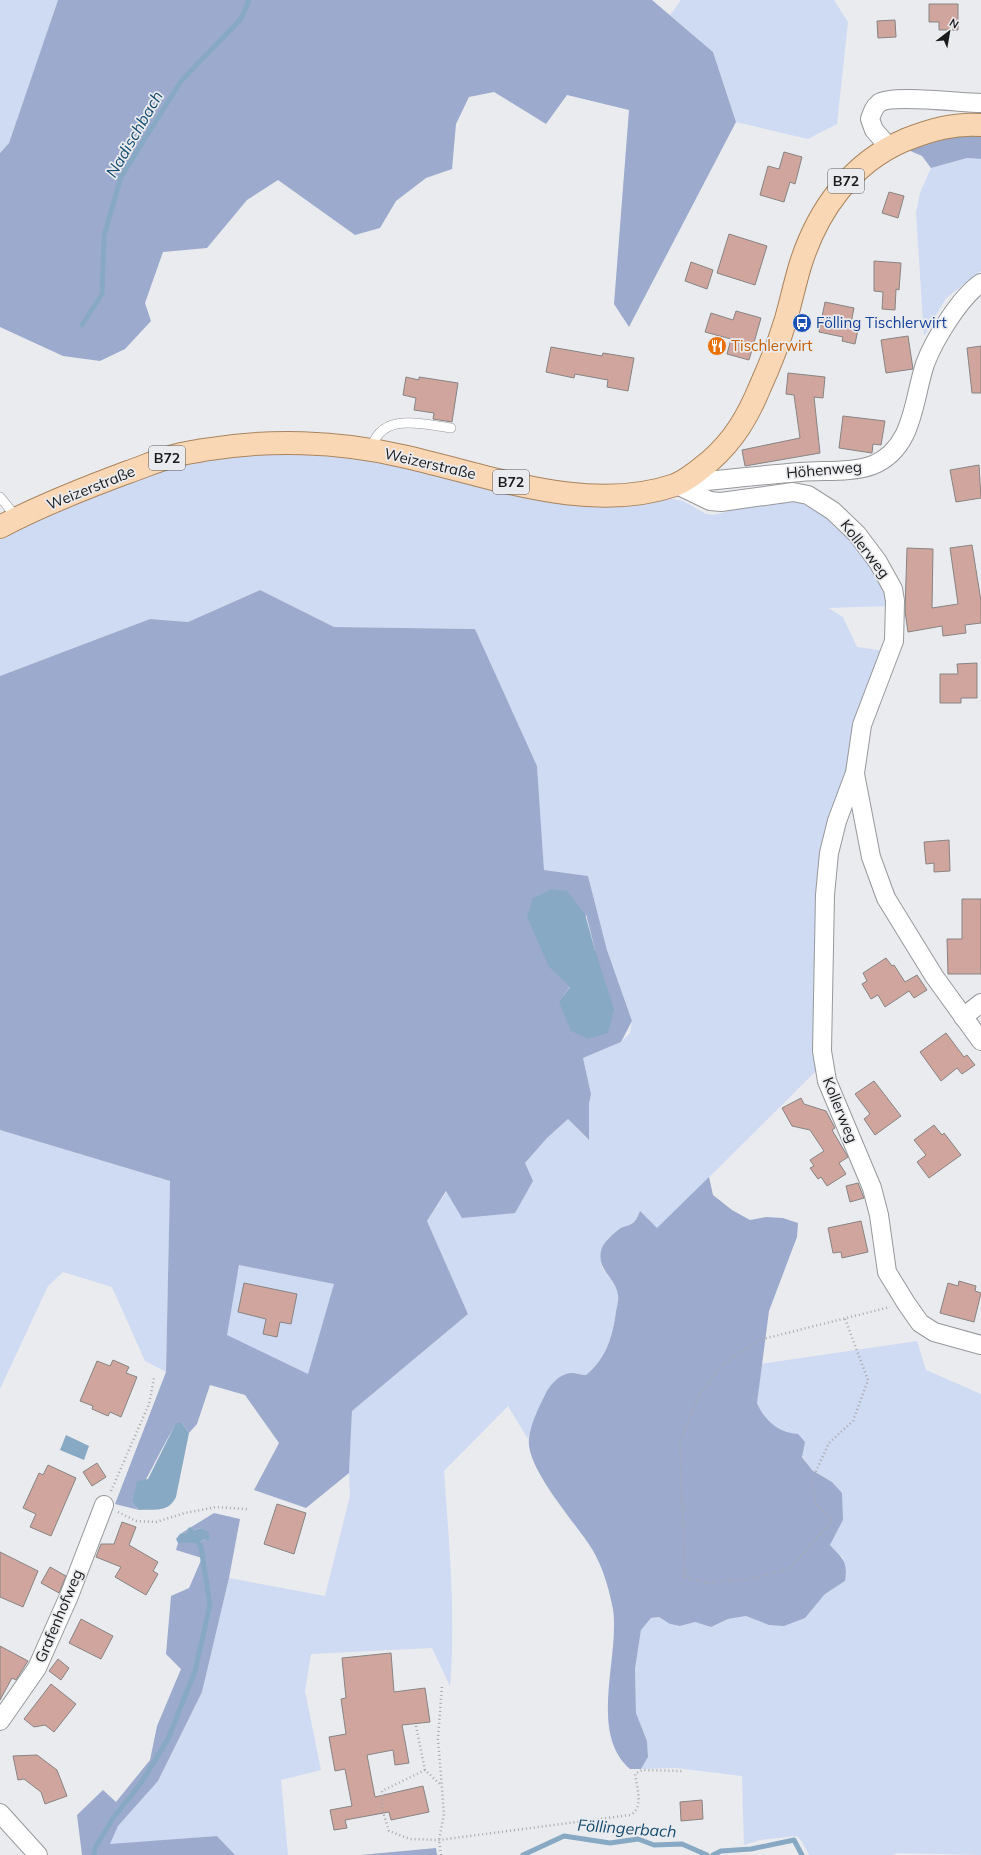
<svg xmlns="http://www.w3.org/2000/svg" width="981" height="1855" font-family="Mulish,sans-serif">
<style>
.green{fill:#cfdaf3}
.forest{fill:#9cabcd;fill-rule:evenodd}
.water{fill:#88a9c3}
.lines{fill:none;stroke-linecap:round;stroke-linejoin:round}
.stream{stroke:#88a9c3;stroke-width:5}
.building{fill:#d0a59e;stroke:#878483}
.service-casing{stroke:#97989b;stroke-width:10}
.minor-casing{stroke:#97989b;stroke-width:20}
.primary-casing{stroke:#a9845e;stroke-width:24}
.path{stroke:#a7a8aa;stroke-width:2.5;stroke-dasharray:1 3;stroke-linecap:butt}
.service{stroke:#fff;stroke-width:9}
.minor{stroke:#fff;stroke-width:18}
.primary{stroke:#fad7b4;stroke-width:22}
.labels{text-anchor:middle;stroke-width:3.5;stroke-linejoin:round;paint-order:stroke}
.shield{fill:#eaebee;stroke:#59595b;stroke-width:1}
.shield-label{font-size:14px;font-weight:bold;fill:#1b1b1c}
.transit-label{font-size:15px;fill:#164399;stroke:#eaebee;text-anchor:start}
.food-label{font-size:15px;fill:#c56008;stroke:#eaebee;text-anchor:start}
.street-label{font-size:15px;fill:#1b1b1c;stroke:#eaebee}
.water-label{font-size:16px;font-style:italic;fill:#144c70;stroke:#eaebee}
</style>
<rect width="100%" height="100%" fill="#eaebee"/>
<g class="green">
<path d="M0,0H58L9,143L0,153Z"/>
<path d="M681,0H834L848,22L837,124L808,139L736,122L713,52L670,15Z"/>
<path d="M967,158L981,159V271L946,298L924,336L916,213L920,193L931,168Z"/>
<path d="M278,453L361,459L600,506L645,503L667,498L683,501L706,514L713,515L787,497L821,507L874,565L891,606L828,608L843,617L857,647L885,651L832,819L819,1068L657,1229L634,1222C620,1229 600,1239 601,1258C601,1262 601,1266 603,1269C608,1277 617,1286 619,1296C619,1300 617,1306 616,1311C613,1336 606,1359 586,1375L571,1373L536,1413L528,1439L508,1406L444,1471C449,1542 456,1615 450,1686L432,1648L311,1654L305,1691L321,1770L281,1780L288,1855H235L217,1836L109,1845L118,1826L158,1781L202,1692L229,1578L325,1596L350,1496L349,1473L352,1411L468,1314L427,1221L447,1191L525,1163L547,1138L568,1119L588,1140L589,1104L591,1094L583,1058L621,1042L630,1033L632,1021L607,950L588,876L544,870L537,766L475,629L334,627L259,590L188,622L150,619L0,676V540C59,511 118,482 182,466C214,459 246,455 278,453Z"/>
<path d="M0,1130L170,1181L166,1372L145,1361L112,1287L63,1272L48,1286L0,1389Z"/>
<path d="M239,1265L335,1284L308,1375L226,1335Z"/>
<path d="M917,1341L926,1370L981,1394V1855L897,1853L892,1855H809L802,1842L797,1836L760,1840L744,1845L742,1776L676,1768L641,1769L648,1757L647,1741L636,1713L635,1669L641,1630L651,1618L659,1617L670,1624L680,1626L695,1622L711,1627L728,1619L746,1616L769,1625L805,1618L825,1594L845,1581L843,1558L830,1545L843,1520L832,1482L810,1468L789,1434L774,1427L761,1413L757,1403L761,1364Z"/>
</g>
<g class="forest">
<path d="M58,0H652L713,52L736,122L629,327L614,304L629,110L567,95L546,124L494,92L469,97L456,124L452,169L426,178L396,201L380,228L355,235L278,180L247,200L207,248L163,252L145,303L151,321L125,349L100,361L63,356L0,327V153L9,143Z"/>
<path d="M981,134V159L967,158L931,168L922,156L906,149L931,140Z"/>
<path d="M260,590L334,627L475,629L537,766L544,870L588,876L607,950L632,1021L621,1042L583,1058L591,1094L589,1104V1140L568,1119L547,1138L525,1163L533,1181L515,1213L462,1218L446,1191L427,1221L468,1314L352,1411L349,1473L306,1508L254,1490L279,1443L245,1395L210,1385L197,1424L189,1433L182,1423L176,1424C160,1450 149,1477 132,1503L139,1510L115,1504L166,1372L170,1181L0,1130V676L150,619L188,622ZM586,914L595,950L559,1002L570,987ZM239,1265L334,1284L308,1374L227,1335Z"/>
<path d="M709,1177L713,1195L732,1210L750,1220L766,1217L783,1218L798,1223L797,1237L769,1311L757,1403C764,1420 778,1433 798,1434L805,1442L802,1457L812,1470L832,1482L842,1493L843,1520L830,1545C843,1559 848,1561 845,1581L825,1594L805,1618L784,1626L769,1625L746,1616L728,1619L711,1627L695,1622L680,1626L670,1624L659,1617L651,1618L641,1630L635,1669L636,1713L647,1741L648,1757L641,1769H630C588,1733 620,1657 613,1609C609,1589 603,1567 592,1549C576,1523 525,1468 529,1438C531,1423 538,1409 545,1395C549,1386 559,1374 571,1373C576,1373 581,1375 586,1375C606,1359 613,1336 616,1311C617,1306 619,1300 618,1295C616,1278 597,1271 601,1251C602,1243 614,1233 621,1228C625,1226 631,1225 634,1222C637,1219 639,1214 640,1211L657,1228Z"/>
<path d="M214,1513L240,1519L229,1578L202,1692L158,1781L118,1826L110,1844L217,1836L235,1855H82L77,1815L103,1790L116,1802L150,1760L157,1726L181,1669L166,1654L171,1596L189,1588L202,1558L176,1550L178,1543H198L205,1539L201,1528L180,1534Z"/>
<path d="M436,1848L437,1855H360Z"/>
</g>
<g class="water">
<path d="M552,889L567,891L585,914L595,950L614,1009L608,1033L588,1039L571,1031L559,1002L570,987L549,967L527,917L533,898Z"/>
<path d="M176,1423H182L189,1433L176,1497C168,1513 155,1509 139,1510L132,1503L137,1481L148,1479Z"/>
<path d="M66,1435L89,1446L84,1460L60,1450Z"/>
<path d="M201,1528L208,1532L210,1537L208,1540L205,1539L198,1543H178L176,1539L180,1534Z"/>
</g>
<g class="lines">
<g class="stream">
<path d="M82,325L102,294L104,236L121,177L181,81L241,19L249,0"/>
<path d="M94,1855L95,1848L113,1818L141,1783L168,1739L195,1671L210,1605L201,1547L190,1530"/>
<path d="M523,1855L564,1836L610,1843L638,1839L654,1845L682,1844L707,1855"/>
<path d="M713,1855L721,1851L751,1849L794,1840L802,1855"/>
</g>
</g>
<g class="building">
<path d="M929,4H958V30H939V22H929Z"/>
<path d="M895,20L896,37L878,38L877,21Z"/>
<path d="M784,152L802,157L795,184L790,182L784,202L760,195L768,166L779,169Z"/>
<path d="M889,192L904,196L898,218L882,213Z"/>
<path d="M729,234L767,246L755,285L717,273Z"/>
<path d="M874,261L901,263L899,290L896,289L895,310L882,309L883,292L874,291Z"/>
<path d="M691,262L713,270L707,289L685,281Z"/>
<path d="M825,302L854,308L851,323L859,325L855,344L842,341L843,337L819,332Z"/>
<path d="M736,311L761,318L749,360L727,354L731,339L705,332L711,313L733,320Z"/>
<path d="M908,336L913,369L886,373L881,340Z"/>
<path d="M981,346V393H972L967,348Z"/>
<path d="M551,347L602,356L603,353L634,358L628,391L607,387L608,380L575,374L574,378L546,372Z"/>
<path d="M788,373L825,377L823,398L814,397L820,453L745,466L742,450L800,438L794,395L786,394Z"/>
<path d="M406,377L419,380V377L458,383L452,422L433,419L434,413L414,410L416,398L403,395Z"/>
<path d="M843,416L885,421L881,445L873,444L872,453L839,448Z"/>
<path d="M979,465L981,498L956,502L950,470Z"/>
<path d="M972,545L981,601V623L965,625L966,633L943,636L942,626L908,632L905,611L907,548L933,549L932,608L958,604L950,548Z"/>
<path d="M977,663V698H961V703H940V674H958L957,664Z"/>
<path d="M949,840L950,871L934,872V863L926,864L924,842Z"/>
<path d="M962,899H981V974H948L947,939H962Z"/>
<path d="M886,958L892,966L894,965L905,982L917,975L927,990L914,998L909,991L885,1007L878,995L871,999L862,984L867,981L863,973Z"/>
<path d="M946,1033L964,1057L967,1055L975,1065L962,1074L957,1068L941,1081L920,1052Z"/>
<path d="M874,1081L901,1116L875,1135L864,1119L870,1114L855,1094Z"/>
<path d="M801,1098L804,1104L826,1111L835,1128L832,1130L848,1157L839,1163L846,1174L827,1186L821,1177L818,1179L810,1168L814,1166L810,1160L824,1151L810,1130L792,1126L782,1108Z"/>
<path d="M934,1125L942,1135L944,1133L961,1155L929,1178L917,1162L926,1155L914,1140Z"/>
<path d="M858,1183L864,1198L850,1202L846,1186Z"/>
<path d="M861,1221L868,1252L842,1258L841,1252L833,1253L828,1228Z"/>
<path d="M959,1281L976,1286L975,1291L981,1293L974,1322L940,1313L948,1283L958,1286Z"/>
<path d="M244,1283L297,1294L291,1324L280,1322L277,1337L263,1334L266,1319L238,1312Z"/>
<path d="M113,1360L129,1367L126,1373L137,1377L121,1417L110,1412L108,1416L92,1409L93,1406L80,1401L97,1361L110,1366Z"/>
<path d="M97,1463L106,1477L92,1486L83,1472Z"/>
<path d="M48,1465L76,1478L51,1536L30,1527L36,1514L23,1508L39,1473L43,1475Z"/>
<path d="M277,1504L306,1513L294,1554L264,1544Z"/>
<path d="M122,1522L136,1527L129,1545L158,1562L153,1571L158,1574L146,1595L115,1577L121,1567L96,1557L101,1544H114Z"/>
<path d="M0,1552L38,1571L23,1607L0,1597Z"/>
<path d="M50,1567L66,1576L59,1593L41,1583Z"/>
<path d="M81,1619L113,1636L101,1659L69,1643Z"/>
<path d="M0,1646L28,1661L16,1680L12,1678L0,1700Z"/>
<path d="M391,1653L394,1692L425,1688L430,1722L402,1725L409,1763L395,1765L393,1750L367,1755L375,1797L423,1786L429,1812L391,1820L389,1812L345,1820L347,1828L334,1830L330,1810L352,1806L345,1769L335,1771L329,1737L346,1734L341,1699L346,1698L342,1658Z"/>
<path d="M58,1659L69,1668L61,1680L49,1671Z"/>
<path d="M51,1684L76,1704L54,1732L45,1725L34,1727L24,1719Z"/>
<path d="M37,1755L57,1770L67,1796L45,1804L41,1792L24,1779L18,1780L13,1756Z"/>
<path d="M702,1800L703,1819L681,1821L680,1802Z"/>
</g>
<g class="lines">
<g class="service-casing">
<g id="service">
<path d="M371,451C379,411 422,424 451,428"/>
<path d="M0,497L17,518"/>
</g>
</g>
<g class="minor-casing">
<g id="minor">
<path d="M889,147L874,130L870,119C872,113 874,107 879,103C892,94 962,103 981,103"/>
<path d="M678,484C719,480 760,475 801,472C824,470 851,473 873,465C914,448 913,400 925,364C934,340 960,297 981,283"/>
<path d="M677,485L710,501L721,502L793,492L808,495L833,511L857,534L878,562L893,589L895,601L894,641L862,725L855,773L837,821L829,853L825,895L822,1051L827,1081L872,1188L879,1215L887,1272L906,1303L920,1323L934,1332L981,1345"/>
<path d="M855,774L871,857L886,898L934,976L981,1041"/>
<path d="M963,1017L981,1003"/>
<path d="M0,1721L37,1668L69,1596L104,1505"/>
<path d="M0,1813L38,1855"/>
</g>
</g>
<g class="primary-casing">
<path id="primary" d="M0,527C41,505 85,488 128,472C143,467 158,460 174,456C183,453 194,452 203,450C268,439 338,441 402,456C488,475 588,515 675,485C688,480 699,470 710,461C734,440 748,416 760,387C770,365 779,342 786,319C791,301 795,283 800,266C817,211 851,163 905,140C930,130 954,123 981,125"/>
</g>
<g class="path">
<path d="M845,1319L868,1380L853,1421L829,1443L812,1480L815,1503L832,1521L789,1569L749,1579L707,1583L685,1577L680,1442L699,1395L723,1364L759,1340L890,1307"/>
<path d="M111,1491L149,1404L154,1378"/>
<path d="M118,1512L136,1521L156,1522L185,1513L216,1507L247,1509"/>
<path d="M416,1726L425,1770L440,1784"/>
<path d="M425,1770L382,1791V1809L389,1831L410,1839L439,1840L630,1815C644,1809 637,1787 635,1774L642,1770L682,1771"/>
<path d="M441,1855L439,1840L444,1814L438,1739L442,1685"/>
</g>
<use href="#service" class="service"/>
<use href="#minor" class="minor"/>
<use href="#primary" class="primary"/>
</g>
<defs>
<g id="bus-disc" transform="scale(1)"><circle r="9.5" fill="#1a4fb4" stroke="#eaebee"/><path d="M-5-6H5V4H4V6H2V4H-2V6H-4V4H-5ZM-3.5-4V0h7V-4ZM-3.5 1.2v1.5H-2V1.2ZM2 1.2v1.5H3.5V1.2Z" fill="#fff"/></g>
<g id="restaurant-disc" transform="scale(1)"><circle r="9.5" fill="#e8710a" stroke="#eaebee"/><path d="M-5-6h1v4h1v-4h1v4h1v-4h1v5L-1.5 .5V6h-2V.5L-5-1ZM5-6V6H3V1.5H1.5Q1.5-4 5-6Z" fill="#fff"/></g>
</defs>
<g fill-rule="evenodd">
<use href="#bus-disc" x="802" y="323"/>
<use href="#restaurant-disc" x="717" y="346"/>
</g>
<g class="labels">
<g class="shield">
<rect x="828" y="169" width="36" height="24" rx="3"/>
<rect x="149" y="446" width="36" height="24" rx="3"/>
<rect x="493" y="470" width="36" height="24" rx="3"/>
</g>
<g class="shield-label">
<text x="846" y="186">B72</text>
<text x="167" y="463">B72</text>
<text x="511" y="487">B72</text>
</g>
<g class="transit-label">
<text x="816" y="328">Fölling Tischlerwirt</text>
</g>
<g class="food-label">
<text x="731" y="351">Tischlerwirt</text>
</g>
<g class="street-label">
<text transform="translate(430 464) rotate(13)" y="5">Weizerstraße</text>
<text transform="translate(824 470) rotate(-5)" y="5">Höhenweg</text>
<text transform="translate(91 488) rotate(-22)" y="5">Weizerstraße</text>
<text transform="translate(865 549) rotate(52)" y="5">Kollerweg</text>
<text transform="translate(840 1110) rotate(68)" y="5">Kollerweg</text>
<text transform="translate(59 1616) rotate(-67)" y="5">Grafenhofweg</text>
</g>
<g class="water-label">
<text transform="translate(134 134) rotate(-60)" y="6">Nadischbach</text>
<text transform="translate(627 1828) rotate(4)" y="6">Föllingerbach</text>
</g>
</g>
<g transform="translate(949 32) rotate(31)" stroke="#eaebee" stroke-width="3" paint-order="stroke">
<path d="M0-3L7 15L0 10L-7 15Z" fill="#1b1b1c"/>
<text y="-6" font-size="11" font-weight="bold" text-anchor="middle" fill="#1b1b1c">N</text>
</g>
</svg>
